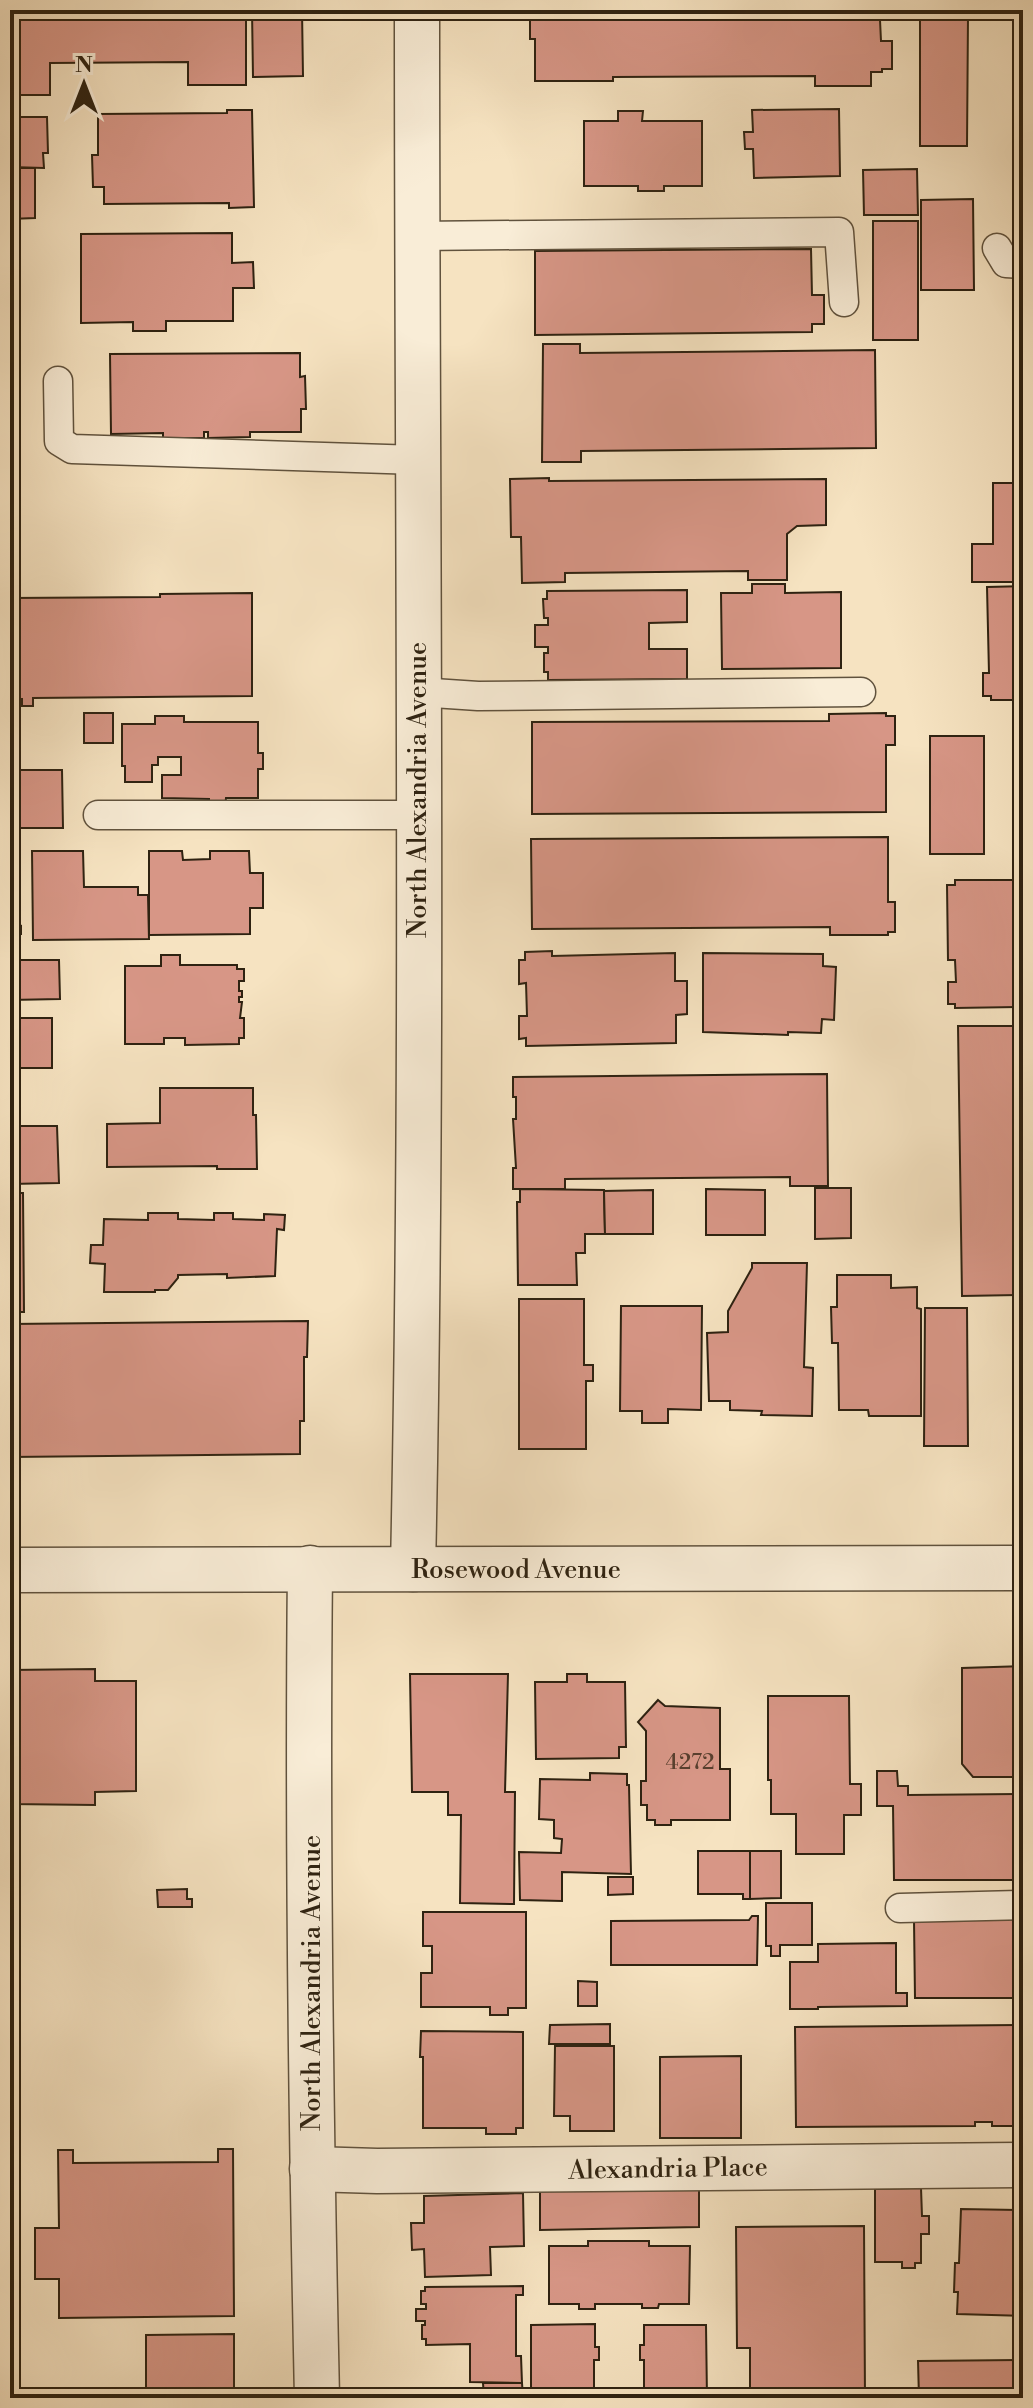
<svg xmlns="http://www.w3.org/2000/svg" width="1033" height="2408" font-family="'Libre Bodoni',serif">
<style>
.building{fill:#d79686;stroke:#2e2211;stroke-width:2}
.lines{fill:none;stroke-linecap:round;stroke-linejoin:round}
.service-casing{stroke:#60523d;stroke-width:31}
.minor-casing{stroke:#60523d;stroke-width:47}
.tertiary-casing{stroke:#60523d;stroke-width:47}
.service{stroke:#f9edd7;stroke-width:28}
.minor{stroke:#f9edd7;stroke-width:44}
.tertiary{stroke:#f9edd7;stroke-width:44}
.labels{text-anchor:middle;stroke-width:7;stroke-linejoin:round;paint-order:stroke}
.number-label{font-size:22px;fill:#583f2e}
.street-label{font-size:26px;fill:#2e2211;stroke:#f9edd7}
</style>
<rect width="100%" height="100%" fill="#f6e3c1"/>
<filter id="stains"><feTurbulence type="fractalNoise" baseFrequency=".0025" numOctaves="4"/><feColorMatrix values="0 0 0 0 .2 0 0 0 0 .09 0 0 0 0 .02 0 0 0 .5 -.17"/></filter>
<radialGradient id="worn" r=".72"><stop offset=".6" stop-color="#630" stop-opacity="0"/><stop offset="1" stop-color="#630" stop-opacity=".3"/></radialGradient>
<g class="building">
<path d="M10,10H246V85H188V62L50,63V95H10Z"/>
<path d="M252,10H302L303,76L253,77Z"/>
<path d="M530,10H891V20H880L881,41H892V69H882V72H871V86H815V76L613,77V81H535V39H530Z"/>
<path d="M968,16L967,146H920V17Z"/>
<path d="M1014,37H1023V139H1016Z"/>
<path d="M839,109L840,176L754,178L753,149H745L744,132H753L752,110Z"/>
<path d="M227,110H252L254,207L229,208V203L104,204V187H93L92,155H98V114L227,113Z"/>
<path d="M618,111H643L642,121H702V186H664V191H638V186H584V121H618Z"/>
<path d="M10,117H47L48,153H43L44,168L10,167Z"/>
<path d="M10,168H35V218L10,219Z"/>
<path d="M917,169L918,215H864L863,170Z"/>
<path d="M973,199L974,290H921V200Z"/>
<rect x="873" y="221" width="45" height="119"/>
<path d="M232,233V263L253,262L254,288H233V321H166V331H133V322L81,323V234Z"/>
<path d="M811,249L812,295H824V324H812V332L535,335V251Z"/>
<path d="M543,344H580V353L875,350L876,448L581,451V462H542Z"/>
<path d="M300,353V377L305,376L306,409H301V432H250V437L208,438V432H204V438H163V433L111,434L110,354Z"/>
<path d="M549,478V481L826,479V525L797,526L787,534V580H748V571L565,573V582L522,583L521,537H511L510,479Z"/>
<path d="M993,483H1023V582H972V544H993Z"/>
<path d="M752,584H785V593L841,592V668L722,669L721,593H752Z"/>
<path d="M1023,586V700H991V696H983V673H989L987,587Z"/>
<path d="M687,590V622L649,623V649H687V679L548,680V672H544V653H548V647H535V625H548V618H544L543,599H547V591Z"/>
<path d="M252,593V696L33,698V706H22V699H10L11,598L160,597V594Z"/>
<rect x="84" y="713" width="29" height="30"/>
<path d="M886,713V716H895V745H886V812L532,814V722L829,721V714Z"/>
<path d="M155,716H184V722H258V753H263V769H258V798H226L225,807H209V799L162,798V775H181V757H158V765H152V782H125V766H122V724H155Z"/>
<rect x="930" y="736" width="54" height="118"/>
<path d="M12,770H62L63,828H13Z"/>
<path d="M888,837V902H895V932H888V935H830V927L532,929L531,839Z"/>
<path d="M32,851H83L84,887H138V895H148L149,939L33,940Z"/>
<path d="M149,851H182L183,860L210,859V851H249L250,873H263V908H250V934L149,935Z"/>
<path d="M955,880H1023V1007L955,1008V1004H948V982H956L955,960H948L947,885H955Z"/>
<path d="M10,896H13V927L21,926V934H13V948H10Z"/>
<path d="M552,951V956L675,953V981H687V1014L676,1015V1043L526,1046V1038L519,1039V1016H527L526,983L519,984V960H525V952Z"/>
<path d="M703,953L823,954V966L836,967L834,1020L822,1019L821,1033L788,1032V1035L703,1032Z"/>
<path d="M161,955H180V965H237V969H244V981H239V991H242V997H239V1002H242L240,1018H244V1038H239V1044L185,1045V1038H164V1044H125V966H161Z"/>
<path d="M10,960H59L60,999L10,1000Z"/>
<rect x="10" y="1018" width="42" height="50"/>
<path d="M958,1026H1023V1295L962,1296Z"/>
<path d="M827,1074L828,1186H790V1177L565,1179V1189H513V1168H516L513,1119H516V1097H513V1077Z"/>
<path d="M160,1088H253V1115H256L257,1169H217V1166L107,1167V1124L160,1123Z"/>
<path d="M10,1126H57L59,1183L10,1184Z"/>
<path d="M815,1188H851V1238L815,1239Z"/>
<path d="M520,1189L604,1190L605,1234H585V1253H576L577,1285H518L517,1202H520Z"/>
<path d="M706,1189L765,1190V1235H706Z"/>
<path d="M653,1190V1234H605L604,1191Z"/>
<path d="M10,1193H23L24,1312H10Z"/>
<path d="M148,1213H178V1219L214,1220V1213H233V1219L264,1220V1214L285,1215L284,1230L277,1229L275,1276L227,1278V1274L178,1275V1278L168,1290H155V1292H104L105,1264L90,1263L91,1245H103L104,1219L148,1220Z"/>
<path d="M752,1263H807L804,1367L813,1368L812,1416L761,1415L762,1411L730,1410V1401H709L707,1333L728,1332V1311L752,1268Z"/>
<path d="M837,1275H891V1288L917,1287V1308L921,1309V1416H869L868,1410H839L838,1343H832L831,1307H837Z"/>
<path d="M519,1299H584V1365H593V1381H586V1449H519Z"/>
<path d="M621,1306H702L701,1410L668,1409V1423H642V1411H620Z"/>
<path d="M925,1308H967L968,1446H924Z"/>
<path d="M1021,1316H1023V1449H1018V1410H1021Z"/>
<path d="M308,1321L307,1357H304V1421H300V1454L10,1457V1324Z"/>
<path d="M1023,1666V1880H894L893,1806H877V1771H897L898,1786H908V1795L1023,1794V1777H973L962,1764V1668Z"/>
<path d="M95,1669V1681H136V1791L95,1792V1805L10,1804V1670Z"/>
<path d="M410,1674H508L505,1792H515L514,1904L460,1903L461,1815H448V1792H412Z"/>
<path d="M567,1674H587V1682H625L626,1747H619V1758L536,1759L535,1682H567Z"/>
<path d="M768,1696H849L850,1784H861V1815H844V1854H796V1814H771V1780H768Z"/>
<path d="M658,1700L665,1706L720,1708V1769H730V1820H671V1825H655V1820H647V1805H641V1781H646V1731L638,1722Z"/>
<path d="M590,1773L627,1774V1785H629L631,1874L562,1872V1901L520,1900L519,1852L561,1853L562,1839L554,1838V1820L539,1819L540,1779L590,1780Z"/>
<path d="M698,1851H750V1899H743V1894H698Z"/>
<path d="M750,1851H781V1898L750,1899Z"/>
<path d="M608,1877H633V1894L608,1895Z"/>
<path d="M187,1889V1899H192V1907H158L157,1890Z"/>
<path d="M766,1903H812V1945H780V1956H771V1946H766Z"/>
<path d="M423,1912H526V2008H508V2015H490V2007H421V1973H432V1946H423Z"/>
<path d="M752,1916H758L757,1965H611V1921L749,1920Z"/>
<path d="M1023,1919V1998H915L914,1920Z"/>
<path d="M896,1943V1993H907V2006L818,2007V2009H790V1962H818V1944Z"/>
<path d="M578,1981L597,1982V2006H578Z"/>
<path d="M610,2024V2044H549L550,2025Z"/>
<path d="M1023,2025V2126H992V2122H975V2126L796,2127L795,2027Z"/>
<path d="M421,2031L523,2032V2128H516V2134H486V2128H423V2057H420Z"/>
<path d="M555,2046H614V2131H570V2116H554Z"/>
<path d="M741,2056V2138H660V2057Z"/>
<path d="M218,2149H233L234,2316L59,2318V2279H35V2228H59L58,2150H73V2163L218,2162Z"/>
<path d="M921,2188L922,2216H929V2234H921V2263H915V2268H902V2262H875V2189Z"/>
<path d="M540,2189H699V2227L540,2230Z"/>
<path d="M523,2193L524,2246L490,2247L491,2275L425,2277L424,2249L412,2250L411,2223H424V2196Z"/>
<path d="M961,2209L1023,2210V2316L957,2314L958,2292H954L955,2263H959Z"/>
<path d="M864,2226L865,2398H750V2348H737L736,2227Z"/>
<path d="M588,2241H649V2246H690L689,2304H659L658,2308H642V2304H595V2309H579V2304H549V2246H588Z"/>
<path d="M523,2286V2295H516V2356H521L522,2383L470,2382V2344L426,2345V2339H422V2325H425V2321H416V2309H426V2304H421V2291H425V2287Z"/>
<path d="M595,2324V2347H599V2360H594V2398H531V2325Z"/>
<path d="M644,2325H706L707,2398H644V2360H640V2345H644Z"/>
<path d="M234,2334V2398H146V2335Z"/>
<path d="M1023,2360V2398H919L918,2361Z"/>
<path d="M483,2383H522L523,2398H484Z"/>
</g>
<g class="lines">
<g class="service-casing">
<g id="service">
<path d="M417,236L839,232L844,302"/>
<path d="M997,248L1006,263L1023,264"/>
<path d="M58,381L59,441L72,449L418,460"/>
<path d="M418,692L478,696L861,692"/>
<path d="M98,815H418"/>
<path d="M900,1908L1023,1905"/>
</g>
</g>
<g class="minor-casing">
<g id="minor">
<path d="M310,1568C307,1845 311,2122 317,2398"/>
<path d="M413,1569C424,1050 417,530 417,10"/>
<path d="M312,2169L377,2171L1023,2165"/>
</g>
</g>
<g class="tertiary-casing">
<path id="tertiary" d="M10,1570L1023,1568"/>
</g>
<use href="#service" class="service"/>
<use href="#minor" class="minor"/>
<use href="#tertiary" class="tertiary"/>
</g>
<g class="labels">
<g class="number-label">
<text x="690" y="1769">4272</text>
</g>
<g class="street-label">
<text transform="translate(417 790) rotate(-90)" y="9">North Alexandria Avenue</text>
<text x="516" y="1578">Rosewood Avenue</text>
<text transform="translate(311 1983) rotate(-90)" y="9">North Alexandria Avenue</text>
<text transform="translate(668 2168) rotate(-1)" y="9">Alexandria Place</text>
</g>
</g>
<rect width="1033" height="2408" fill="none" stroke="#f6e3c1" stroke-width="40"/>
<rect x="12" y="12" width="1009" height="2384" fill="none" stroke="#2e2211" stroke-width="4"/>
<rect x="20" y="20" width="993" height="2368" fill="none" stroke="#2e2211" stroke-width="2"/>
<g transform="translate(84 84)" stroke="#f9edd7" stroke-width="6" paint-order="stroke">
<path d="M0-6L14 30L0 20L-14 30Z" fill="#2e2211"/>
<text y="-12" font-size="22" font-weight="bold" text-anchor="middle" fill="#2e2211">N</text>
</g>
<rect width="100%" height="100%" filter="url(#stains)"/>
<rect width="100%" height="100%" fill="url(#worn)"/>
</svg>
